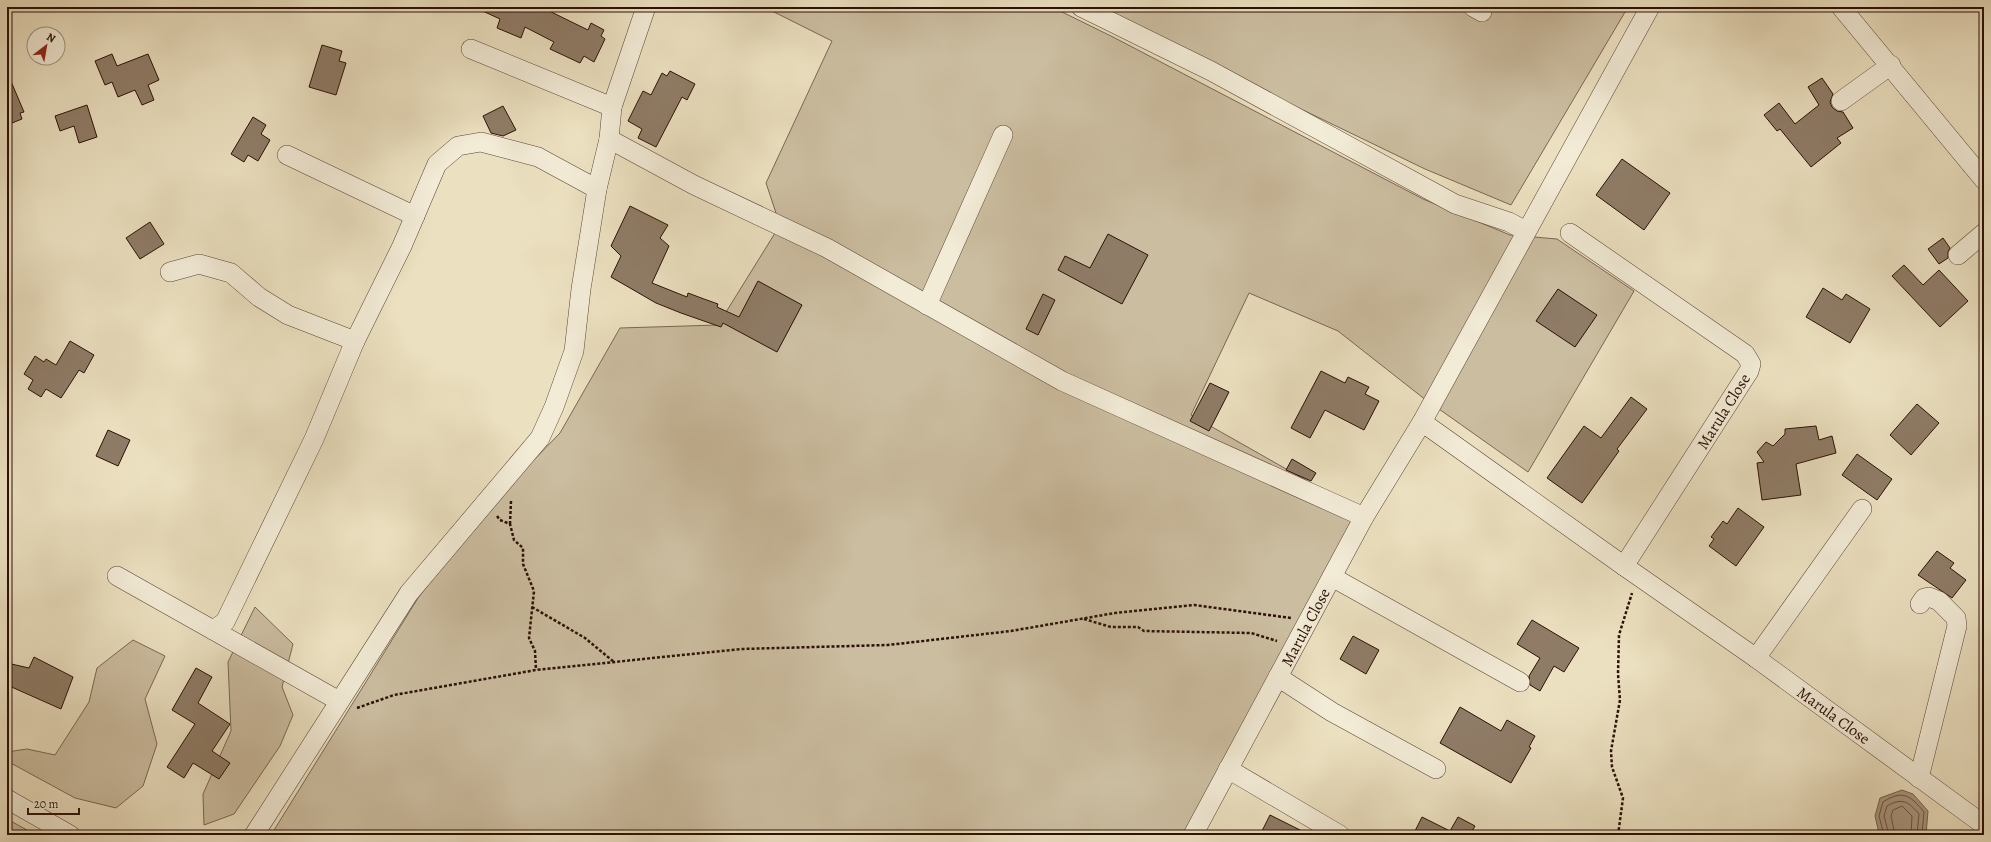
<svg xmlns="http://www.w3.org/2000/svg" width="1991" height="842" font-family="Alegreya,serif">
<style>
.green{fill:#cbbda0;stroke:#7c6653}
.water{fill:#aa9981;stroke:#786250}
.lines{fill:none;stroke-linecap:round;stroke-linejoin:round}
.shore{stroke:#6b5444;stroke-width:1}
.building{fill:#8f7c67;stroke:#2c1006}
.minor-casing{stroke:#5c4434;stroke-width:20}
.path{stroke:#2c1006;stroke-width:2.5;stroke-dasharray:3 2;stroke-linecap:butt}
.minor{stroke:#f2ebd6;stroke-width:19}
.labels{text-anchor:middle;stroke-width:3;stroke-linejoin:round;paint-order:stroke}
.street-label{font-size:16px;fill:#2c1006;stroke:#f2ebd6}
</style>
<rect width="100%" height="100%" fill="#ebe0c0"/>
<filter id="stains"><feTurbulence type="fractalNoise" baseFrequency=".005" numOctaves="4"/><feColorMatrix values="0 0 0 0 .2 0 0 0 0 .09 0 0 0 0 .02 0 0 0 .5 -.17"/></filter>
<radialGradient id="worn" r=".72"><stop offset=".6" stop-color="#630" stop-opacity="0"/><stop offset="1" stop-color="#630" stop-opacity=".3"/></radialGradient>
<g class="green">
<path d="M764,7H1052L1113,37L1423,199L1510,235L1557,239L1634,291L1528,472L1422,397L1338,331L1249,293L1191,415L1362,512L1184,835H271L418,598L493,502L560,433L620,328L718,325L780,225L766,183L832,41Z"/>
<path d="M1102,7H1628L1511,205L1425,169L1272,95Z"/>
<path d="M255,607L293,644L282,687L293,715L280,746L234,814L204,825L203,794L231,731L228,662Z"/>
<path d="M133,640L165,656L145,699L157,744L143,786L116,808L75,798L7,761V752L27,749L55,755L89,702L97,668Z"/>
<path d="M7,819L36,835H7Z"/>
</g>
<path class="water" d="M1902,790L1913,794L1928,811L1926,835H1884L1879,833L1875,816L1880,798Z"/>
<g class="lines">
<g class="shore">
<path d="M1884,835L1879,816L1883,802C1903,789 1911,796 1924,812L1922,835"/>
<path d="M1889,835L1884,816L1887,806C1902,797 1909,802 1919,814L1917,835"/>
<path d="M1895,835L1891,816L1893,810L1902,806L1912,816L1911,835"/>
</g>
</g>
<g class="building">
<path d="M474,7H541L588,30L591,23L604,30L601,36L605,39L594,62L584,56L580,63L550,49L554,42L525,27L521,38L497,28L500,19Z"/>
<path d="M322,45L342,51L339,61L346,63L336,95L309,87Z"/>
<path d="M112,54L117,66L148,54L159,80L148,85L154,100L142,105L135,90L118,97L112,82L105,85L95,61Z"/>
<path d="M670,71L695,84L687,100L682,97L656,147L638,138L642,129L628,121L643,91L651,95L662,73L667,76Z"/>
<path d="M7,72L24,112L20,113L22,119L7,125Z"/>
<path d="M1822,78L1833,94L1830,102L1832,107L1837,111L1843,112L1853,128L1837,138L1841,143L1811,167L1780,129L1777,131L1764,115L1779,103L1795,124L1819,105L1808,87Z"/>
<path d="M87,105L97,137L79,143L74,126L60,131L55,116Z"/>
<path d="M503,106L516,130L503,136L491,133L483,116Z"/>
<path d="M253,117L266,125L261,134L270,140L258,161L248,155L244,162L231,154Z"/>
<path d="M1622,159L1670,193L1644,230L1596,195Z"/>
<path d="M630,206L668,225L660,238L669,246L652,283L687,297L688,293L704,299L718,304L717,307L739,317L758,281L802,305L777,352L723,323L721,327L681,313L656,303L611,277L621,256L611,246Z"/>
<path d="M150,222L164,244L140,259L126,238Z"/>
<path d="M1108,234L1148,255L1122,304L1058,270L1065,256L1090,268Z"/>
<path d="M1943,238L1950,248L1948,252V258L1939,264L1928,249Z"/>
<path d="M1904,265L1923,285L1939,270L1968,301L1940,327L1892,276Z"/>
<path d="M1823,288L1842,300L1846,294L1870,309L1850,343L1806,317Z"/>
<path d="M1558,289L1597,315L1575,347L1536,321Z"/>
<path d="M1043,294L1055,300L1038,335L1026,329Z"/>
<path d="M70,341L94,355L84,373L79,370L61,398L46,389L41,397L28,389L33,380L24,374L35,356L44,362L46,359L56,365Z"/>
<path d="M1321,371L1345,383L1348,377L1369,387L1365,394L1379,401L1364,430L1325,410L1310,438L1291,428Z"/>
<path d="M1210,383L1229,392L1209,431L1190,421Z"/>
<path d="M1631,397L1647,409L1617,449L1619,451L1582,503L1547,478L1584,426L1601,438Z"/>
<path d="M1917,404L1939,423L1911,455L1890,435Z"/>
<path d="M1816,426L1819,440L1832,436L1836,453L1796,464L1801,495L1762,500L1757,463L1764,462L1757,452L1766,442L1773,446L1785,434V429Z"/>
<path d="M108,430L130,440L118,466L96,456Z"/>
<path d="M1857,454L1892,479L1877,500L1842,475Z"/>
<path d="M1292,459L1316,473L1311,481L1286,470Z"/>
<path d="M1738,508L1764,527L1736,566L1709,546L1714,539L1711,537L1723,521L1727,524Z"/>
<path d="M1937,551L1954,563L1950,568L1966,580L1952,598L1918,575Z"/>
<path d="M1532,620L1579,648L1564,672L1554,666L1540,691L1530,685L1529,676L1540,658L1517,644Z"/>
<path d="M1353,636L1379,650L1366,674L1340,659Z"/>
<path d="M34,657L73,677L61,709L7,685V663L29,668Z"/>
<path d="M196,668L212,677L198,703L230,724L212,751L230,763L219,779L193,763L184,778L167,767L195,724L172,710Z"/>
<path d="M1460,707L1501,731L1507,720L1535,736L1529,747L1531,748L1511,783L1440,743Z"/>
<path d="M1270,815L1310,835H1260Z"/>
<path d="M1422,817L1450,831L1458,817L1475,826L1470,835H1413Z"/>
</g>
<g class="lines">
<g class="minor-casing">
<g id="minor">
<path d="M1081,7L1211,71L1455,204L1509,222L1526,231"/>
<path d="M1473,7L1482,12"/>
<path d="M1841,7L1984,180"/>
<path d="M471,49L612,107"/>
<path d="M1841,101L1891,65"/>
<path d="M609,139L694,185L827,248L1062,381L1364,517"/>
<path d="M287,155L415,216"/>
<path d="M1570,233L1745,354L1751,364L1749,371L1624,566L1422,422L1650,7"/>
<path d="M1958,255L1984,233"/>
<path d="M170,272L199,264L231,273L259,297L288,315L355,341L402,246L437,164L458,146L481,142L538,157L597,189"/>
<path d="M927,305L1003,135"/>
<path d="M1624,566L1756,658L1984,825"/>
<path d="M117,576L213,630L225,622L314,439L355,341"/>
<path d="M1332,577L1520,682"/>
<path d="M213,630L339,701"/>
<path d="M1756,658L1862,509"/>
<path d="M1278,677L1332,712L1436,769"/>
<path d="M1228,769L1340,835"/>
<path d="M1919,778L1957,626L1956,618L1939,601L1929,597L1924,598L1920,604"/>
<path d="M7,799L70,835"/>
<path d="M254,835L409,593L540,438L554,407L574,351L581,289L597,189L609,139L612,107L646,7"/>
<path d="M1193,835L1364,517L1422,422"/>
</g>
</g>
<g class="path">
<path d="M497,516L500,520L510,524L514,540L523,548V564L534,591L529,638L535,651L536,670"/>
<path d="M510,524L511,501"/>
<path d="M532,607L585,638L614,662"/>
<path d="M1084,619L1111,627H1138L1144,631L1251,633L1277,641"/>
<path d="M357,708L394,695L536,670L741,649L888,645L1011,631L1115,613L1194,605L1291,618"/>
<path d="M1618,835L1623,798L1612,767L1611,751L1620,700L1618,674L1619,635L1632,593"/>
</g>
<use href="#minor" class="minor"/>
</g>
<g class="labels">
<g class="street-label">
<text transform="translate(1723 411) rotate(-58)" y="6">Marula Close</text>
<text transform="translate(1305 627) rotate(-62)" y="6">Marula Close</text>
<text transform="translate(1834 715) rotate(36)" y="6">Marula Close</text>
</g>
</g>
<rect width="1991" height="842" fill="none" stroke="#ebe0c0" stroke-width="24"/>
<rect x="8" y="8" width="1975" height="826" fill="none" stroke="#2c1006" stroke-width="2"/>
<rect x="12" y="12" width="1967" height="818" fill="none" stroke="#2c1006"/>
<g transform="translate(46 46) rotate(31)"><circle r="19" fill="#f2ebd6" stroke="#a39383"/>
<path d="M0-3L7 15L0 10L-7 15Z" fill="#8f2418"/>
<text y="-6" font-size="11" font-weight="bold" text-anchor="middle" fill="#2c1006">N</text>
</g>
<path d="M28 808v6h51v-6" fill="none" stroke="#2c1006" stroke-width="2"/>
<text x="34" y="808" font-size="12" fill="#2c1006" stroke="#f2ebd6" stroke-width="3" paint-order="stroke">20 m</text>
<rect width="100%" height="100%" filter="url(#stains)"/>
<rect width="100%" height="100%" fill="url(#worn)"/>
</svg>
